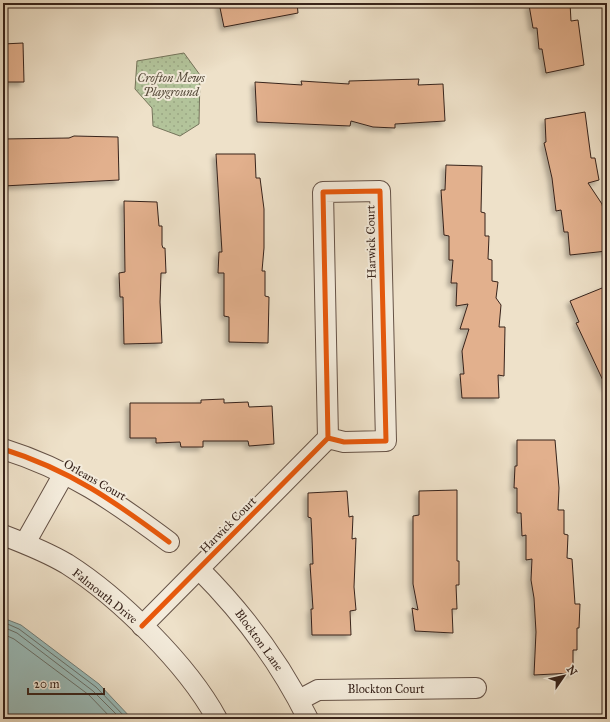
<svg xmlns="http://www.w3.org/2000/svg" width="610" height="722" font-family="'IM FELL Great Primer',serif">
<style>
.park{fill:url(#park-dots);stroke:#75745b}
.water{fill:#9abcba;stroke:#727f7a}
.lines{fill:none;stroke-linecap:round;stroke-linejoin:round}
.shore{stroke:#68706a;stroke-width:1}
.building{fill:#e2b08d;stroke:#37231b;filter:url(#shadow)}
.minor-casing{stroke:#655246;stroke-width:22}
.minor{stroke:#f4ecdc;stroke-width:20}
.cycleway-casing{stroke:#f4ecdc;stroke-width:8}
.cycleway{stroke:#e8590c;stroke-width:5}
.labels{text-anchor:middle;stroke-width:4;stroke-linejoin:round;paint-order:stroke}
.park-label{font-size:12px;font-style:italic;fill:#564b3b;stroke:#f4ecdc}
.street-label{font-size:12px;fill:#37231b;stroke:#f4ecdc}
</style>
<defs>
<pattern id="park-dots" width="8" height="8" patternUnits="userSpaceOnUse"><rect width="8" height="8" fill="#b3c49b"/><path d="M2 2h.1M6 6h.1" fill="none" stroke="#9ba885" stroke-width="1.8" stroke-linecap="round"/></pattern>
<filter id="shadow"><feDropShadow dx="-3.5" dy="3.5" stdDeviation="2" flood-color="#0004"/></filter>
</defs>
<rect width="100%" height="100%" fill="#eee1c9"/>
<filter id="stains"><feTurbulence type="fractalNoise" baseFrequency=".005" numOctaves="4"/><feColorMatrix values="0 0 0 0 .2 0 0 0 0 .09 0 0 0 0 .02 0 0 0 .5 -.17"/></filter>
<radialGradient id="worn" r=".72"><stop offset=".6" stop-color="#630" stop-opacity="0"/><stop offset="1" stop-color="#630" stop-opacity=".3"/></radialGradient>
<path class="park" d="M184,53L200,75L199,124L180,136L153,126L152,108L135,89L137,61Z"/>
<path class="water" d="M3,618L21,625L99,684L132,719H3Z"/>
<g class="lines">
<g class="shore">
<path d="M3,622L19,629L96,687L127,719"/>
<path d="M3,627L17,633L93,691L121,719"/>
<path d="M3,634L14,639L89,695L112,719"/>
</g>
</g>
<g class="building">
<path d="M219,3H297L298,13L224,27Z"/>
<path d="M540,3H570L571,21L578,20L584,65L546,73L542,49H539L537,28H533L529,5Z"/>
<path d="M23,43L24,82H3V44Z"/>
<path d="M419,79L418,85L443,84L445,121L395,124V128L373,127L351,121L350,126L257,122L255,82L302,85L301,81L349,84V81Z"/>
<path d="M585,112L591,158H595L599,180L588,183L602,204L607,230V251L570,255L568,232H564L561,210L556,211L552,178L544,143L546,142L545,119Z"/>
<path d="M74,136L118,137L119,180L3,186V139L69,138Z"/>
<path d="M216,154H255L256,178H260L264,209V248L262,271H265V296L269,297L268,343L229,342V317L224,316V273H218L219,252H222Z"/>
<path d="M446,165L482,166L481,212L485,213V236H489L488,259L492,260V281L498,282L496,298L501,305L499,327H505L504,376L498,375L499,398H462L460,374H464L462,351L469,329H460L468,304L456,306L457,283H451L453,260H449V236L444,235L441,190H445Z"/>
<path d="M124,201L157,202L159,226H162V245L163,248H165L166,273H161L160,302L162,343L124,344L123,297H120L119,273L125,272Z"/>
<path d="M607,286V389L576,323L579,322L570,301Z"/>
<path d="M224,399V403L248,402L249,407L272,406L274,444L249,446L248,441H203V447H181L180,442L156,443V438H130V403H201V400Z"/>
<path d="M517,440H555L559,488L558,510H564V534L568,535L567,558L572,559L575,604H580L579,628H577V650H573V673L534,675L536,632L534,598L531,580L532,559L526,560V535L522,536L521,513H517V488H514L515,466H517Z"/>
<path d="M457,490V561H459V585H456L457,609H452L453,633L415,631L412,608L418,610L413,584V516L419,515V491Z"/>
<path d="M347,491L349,517L353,516L352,539L356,538L354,587L356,610L350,611L351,635H312L311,609H313L310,564H313L312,538L311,518L308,517V493Z"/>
</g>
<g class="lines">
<g class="minor-casing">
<g id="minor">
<path d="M3,449C70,470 114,501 169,542"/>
<path d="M3,535C24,543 47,552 67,564C119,597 188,665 217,719"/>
<path d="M25,543L65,472"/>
<path d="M199,569C243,613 280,662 308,719"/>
<path d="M142,626L328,438L323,192L380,191L386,441L344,442L328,438"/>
<path d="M299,700L318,690L476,688"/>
</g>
</g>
<use href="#minor" class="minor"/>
<g class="cycleway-casing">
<g id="cycleway">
<path d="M3,449C70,470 114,501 169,542"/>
<path d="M142,626L328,438L323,192L380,191L386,441L344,442L328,438"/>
</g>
</g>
<use href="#cycleway" class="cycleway"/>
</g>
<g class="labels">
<g class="park-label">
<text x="171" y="82">Crofton Mews<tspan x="171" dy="14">Playground</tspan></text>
</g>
<g class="street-label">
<text transform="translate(371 242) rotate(-91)" y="4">Harwick Court</text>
<text transform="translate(95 480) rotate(30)" y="4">Orleans Court</text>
<text transform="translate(228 525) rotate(-45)" y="4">Harwick Court</text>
<text transform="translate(105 596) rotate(39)" y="4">Falmouth Drive</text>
<text transform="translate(259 640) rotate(54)" y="4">Blockton Lane</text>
<text x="386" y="693">Blockton Court</text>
</g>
</g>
<rect width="610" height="722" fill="none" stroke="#eee1c9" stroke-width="16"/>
<rect x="4" y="4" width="602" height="714" fill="none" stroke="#37231b" stroke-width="2"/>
<rect x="8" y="8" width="594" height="706" fill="none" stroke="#37231b"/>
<g transform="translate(564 676) rotate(56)" stroke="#f4ecdc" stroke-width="3" paint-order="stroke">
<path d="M0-3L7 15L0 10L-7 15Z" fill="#37231b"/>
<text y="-6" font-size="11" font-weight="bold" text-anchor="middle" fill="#37231b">N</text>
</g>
<path d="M28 688v6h76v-6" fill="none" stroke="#37231b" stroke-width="2"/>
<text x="34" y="688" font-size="12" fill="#37231b" stroke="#f4ecdc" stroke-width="3" paint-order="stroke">20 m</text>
<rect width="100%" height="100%" filter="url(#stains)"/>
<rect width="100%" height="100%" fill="url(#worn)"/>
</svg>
